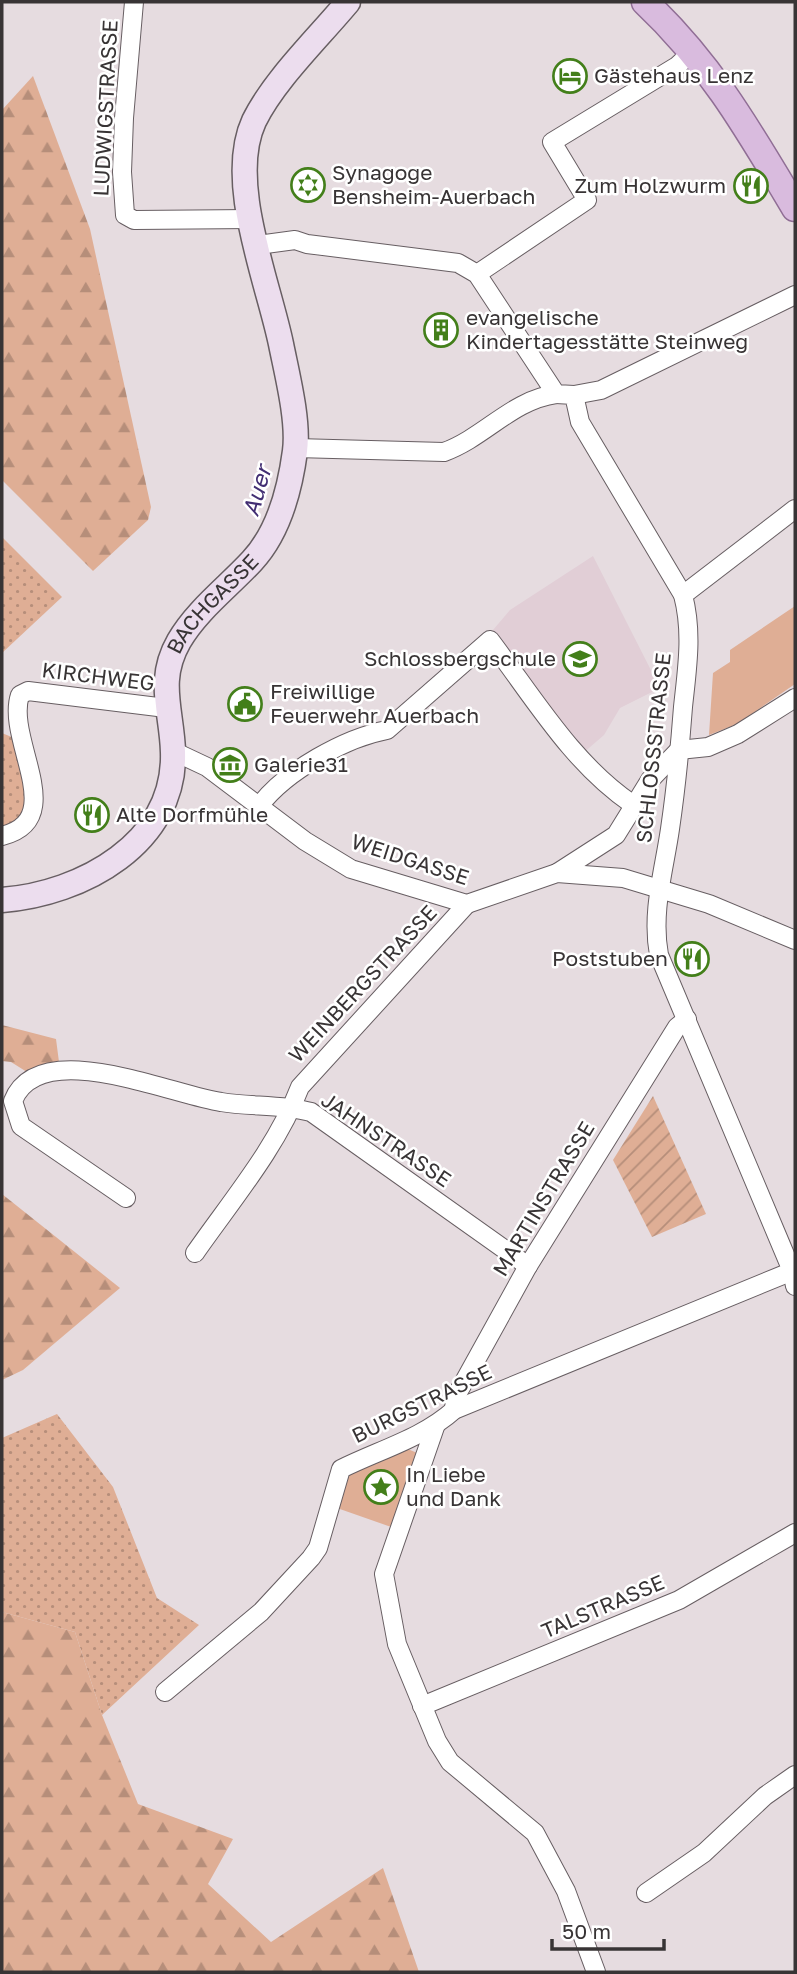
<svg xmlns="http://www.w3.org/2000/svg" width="797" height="1974" font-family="'Golos Text',sans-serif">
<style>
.built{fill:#e1ced6}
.grass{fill:url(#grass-dots)}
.forest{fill:url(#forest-firs)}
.park{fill:#dfae95}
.garden{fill:url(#garden-furrows)}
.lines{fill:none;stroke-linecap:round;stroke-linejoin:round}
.minor-casing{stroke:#675e62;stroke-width:20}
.secondary-casing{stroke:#675e62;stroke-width:27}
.primary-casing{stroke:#906e95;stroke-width:29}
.minor{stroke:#fff;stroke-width:18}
.secondary{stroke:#ecddee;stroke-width:24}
.primary{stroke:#d9bbde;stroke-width:26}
.labels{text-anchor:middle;stroke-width:5;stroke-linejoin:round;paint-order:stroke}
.poi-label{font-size:21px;fill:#383435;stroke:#fff;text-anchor:start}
.street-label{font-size:21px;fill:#383435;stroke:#fff}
.water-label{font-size:23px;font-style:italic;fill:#422e73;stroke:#fff}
</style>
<defs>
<pattern id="grass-dots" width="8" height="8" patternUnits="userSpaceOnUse" patternTransform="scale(1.75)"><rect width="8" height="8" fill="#dfae95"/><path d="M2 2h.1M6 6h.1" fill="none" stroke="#b68e7a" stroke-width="1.8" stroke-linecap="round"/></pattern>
<pattern id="forest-firs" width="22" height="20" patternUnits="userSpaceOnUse" patternTransform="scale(1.75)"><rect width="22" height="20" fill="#dfae95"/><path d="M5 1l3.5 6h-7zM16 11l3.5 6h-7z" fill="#b68e7a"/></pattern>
<pattern id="garden-furrows" width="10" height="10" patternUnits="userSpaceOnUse" patternTransform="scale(1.75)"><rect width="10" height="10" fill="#dfae95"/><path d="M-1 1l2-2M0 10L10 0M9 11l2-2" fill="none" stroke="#b68e7a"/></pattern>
</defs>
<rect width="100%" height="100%" fill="#e6dce0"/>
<path class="built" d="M593,556L660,688L620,708L604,735L582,754L493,630L510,610Z"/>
<g class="grass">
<path d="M2,537L62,597L2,653Z"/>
<path d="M2,733L14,738L30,798L22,819L2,832Z"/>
<path d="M57,1414L113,1487L157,1598L199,1625L102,1715L75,1632L2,1612V1438Z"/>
</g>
<g class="forest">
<path d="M33,76L90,229L151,507L148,520L93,571L2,480V110Z"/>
<path d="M2,1025L56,1039L59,1062L27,1072L11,1062L2,1061Z"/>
<path d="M2,1194L120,1288L23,1370L2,1380Z"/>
<path d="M2,1612L75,1632L102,1715L138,1804L233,1839L208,1884L271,1942L383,1868L419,1972H2Z"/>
</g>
<g class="park">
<path d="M795,606V684L737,724L709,735L713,673L730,662V650Z"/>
<path d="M405,1448L420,1454L394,1528L337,1508L348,1474Z"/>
</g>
<path class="garden" d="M653,1096L706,1214L652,1237L613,1160Z"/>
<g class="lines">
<g class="minor-casing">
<g id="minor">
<path d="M134,2L124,118L122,172L125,215L134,220L251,219"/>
<path d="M258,245L295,240L307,244L458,263L477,274L556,394L574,395L580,422L683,595C693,633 687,669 683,707C680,747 676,788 670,829C664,871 651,912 659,955L792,1271L795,1286"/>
<path d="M477,274L587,200L552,142L677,66L693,51"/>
<path d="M574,395L601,390L795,295"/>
<path d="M296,448L444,452C485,437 512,400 556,394"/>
<path d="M683,595L795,509"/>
<path d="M173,751L207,767L305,841L351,869L467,904L557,873L623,878L709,904L795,940"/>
<path d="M260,805C286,771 345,738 387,730L490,640C534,698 572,763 632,804"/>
<path d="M2,836C70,819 5,740 20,695L28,691L166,708"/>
<path d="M557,873L616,835L650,780L679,750L708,747L738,734L795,698"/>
<path d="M126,1198L21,1126L13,1101C39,1035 171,1095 221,1102C251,1107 281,1104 311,1112L528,1266"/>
<path d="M195,1253C232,1200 277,1147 300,1087L467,904"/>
<path d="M454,1410L455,1398L528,1266L677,1027L687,1019"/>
<path d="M435,1427L384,1574L397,1644L437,1741L450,1762L535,1833L566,1891L596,1972"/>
<path d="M165,1692L261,1612L311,1558L318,1548L341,1469C379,1450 423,1438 454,1410L795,1270"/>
<path d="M422,1706L679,1600L795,1533"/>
<path d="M646,1893L704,1853L765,1796L795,1775"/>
</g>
</g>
<g class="secondary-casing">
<g id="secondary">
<path id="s1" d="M2,900C82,894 176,843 173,752C172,711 156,681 179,641C197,610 228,587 252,561C279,532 290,489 295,451C299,421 287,374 281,344C268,281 226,181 254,121C274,80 319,37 348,2"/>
</g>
</g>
<g class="primary-casing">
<path id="primary" d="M645,2C711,64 749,131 795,208"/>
</g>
<use href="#minor" class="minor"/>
<use href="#secondary" class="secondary"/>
<use href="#primary" class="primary"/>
</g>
<defs>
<g id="hotel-ring" transform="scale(1.75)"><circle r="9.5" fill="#fff" stroke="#437f1a" stroke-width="1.5"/><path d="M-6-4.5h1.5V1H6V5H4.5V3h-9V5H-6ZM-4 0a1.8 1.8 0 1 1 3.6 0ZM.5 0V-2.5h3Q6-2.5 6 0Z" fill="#437f1a"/></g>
<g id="synagogue-ring" transform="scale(1.75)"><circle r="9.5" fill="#fff" stroke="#437f1a" stroke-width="1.5"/><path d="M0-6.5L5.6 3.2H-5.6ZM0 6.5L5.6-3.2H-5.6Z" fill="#437f1a"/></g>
<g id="restaurant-ring" transform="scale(1.75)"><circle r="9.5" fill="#fff" stroke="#437f1a" stroke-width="1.5"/><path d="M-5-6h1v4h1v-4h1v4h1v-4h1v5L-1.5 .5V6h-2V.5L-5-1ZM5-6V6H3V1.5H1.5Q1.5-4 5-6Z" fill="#437f1a"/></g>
<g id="building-ring" transform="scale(1.75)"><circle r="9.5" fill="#fff" stroke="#437f1a" stroke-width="1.5"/><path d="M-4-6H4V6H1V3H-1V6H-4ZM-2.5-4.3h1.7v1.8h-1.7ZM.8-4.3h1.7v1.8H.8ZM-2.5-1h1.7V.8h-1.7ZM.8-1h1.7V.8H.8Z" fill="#437f1a"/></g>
<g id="school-ring" transform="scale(1.75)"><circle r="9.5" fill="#fff" stroke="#437f1a" stroke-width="1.5"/><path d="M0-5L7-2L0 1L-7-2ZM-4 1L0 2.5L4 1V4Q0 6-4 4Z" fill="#437f1a"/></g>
<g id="civic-ring" transform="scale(1.75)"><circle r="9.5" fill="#fff" stroke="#437f1a" stroke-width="1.5"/><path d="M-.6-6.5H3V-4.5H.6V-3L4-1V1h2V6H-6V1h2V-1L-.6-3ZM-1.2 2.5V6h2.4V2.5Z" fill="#437f1a"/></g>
<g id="museum-ring" transform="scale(1.75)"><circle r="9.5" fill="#fff" stroke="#437f1a" stroke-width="1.5"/><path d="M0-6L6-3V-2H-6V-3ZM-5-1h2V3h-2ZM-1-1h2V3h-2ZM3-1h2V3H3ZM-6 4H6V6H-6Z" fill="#437f1a"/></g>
<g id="sight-ring" transform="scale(1.75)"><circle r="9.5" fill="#fff" stroke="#437f1a" stroke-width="1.5"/><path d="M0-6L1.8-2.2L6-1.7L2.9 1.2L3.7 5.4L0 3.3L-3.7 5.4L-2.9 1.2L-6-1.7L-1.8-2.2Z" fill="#437f1a"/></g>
</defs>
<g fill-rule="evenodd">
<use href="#hotel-ring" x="570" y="76"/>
<use href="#synagogue-ring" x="308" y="185"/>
<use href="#restaurant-ring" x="751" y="186"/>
<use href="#building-ring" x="441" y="330"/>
<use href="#school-ring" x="580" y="659"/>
<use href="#civic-ring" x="245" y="704"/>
<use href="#museum-ring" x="230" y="765"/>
<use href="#restaurant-ring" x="92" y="815"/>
<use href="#restaurant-ring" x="692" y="959"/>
<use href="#sight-ring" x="381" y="1487"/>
</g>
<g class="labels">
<g class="poi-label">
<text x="594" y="83">Gästehaus Lenz</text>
<text x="332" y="180">Synagoge<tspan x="332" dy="24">Bensheim-Auerbach</tspan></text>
<text x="726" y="193" text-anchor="end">Zum Holzwurm</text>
<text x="466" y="325">evangelische<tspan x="466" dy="24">Kindertagesstätte Steinweg</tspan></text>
<text x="556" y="666" text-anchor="end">Schlossbergschule</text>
<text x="270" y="699">Freiwillige<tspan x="270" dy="24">Feuerwehr Auerbach</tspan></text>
<text x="254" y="772">Galerie31</text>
<text x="116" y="822">Alte Dorfmühle</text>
<text x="668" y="966" text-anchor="end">Poststuben</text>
<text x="406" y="1482">In Liebe<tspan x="406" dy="24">und Dank</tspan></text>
</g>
<g class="street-label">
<text transform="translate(106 108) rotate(-87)" y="7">LUDWIGSTRASSE</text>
<text dy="7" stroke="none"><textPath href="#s1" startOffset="413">BACHGASSE</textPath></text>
<text transform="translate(98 677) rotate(7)" y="7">KIRCHWEG</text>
<text transform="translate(654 748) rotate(-84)" y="7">SCHLOSSSTRASSE</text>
<text transform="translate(410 860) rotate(18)" y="7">WEIDGASSE</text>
<text transform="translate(363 984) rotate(-47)" y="7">WEINBERGSTRASSE</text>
<text transform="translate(386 1140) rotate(34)" y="7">JAHNSTRASSE</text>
<text transform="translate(544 1199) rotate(-59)" y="7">MARTINSTRASSE</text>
<text transform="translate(422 1404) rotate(-26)" y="7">BURGSTRASSE</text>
<text transform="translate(603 1607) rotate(-23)" y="7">TALSTRASSE</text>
</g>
<g class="water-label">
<text transform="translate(257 491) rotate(-74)" y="8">Auer</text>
</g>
</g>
<rect width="797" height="1974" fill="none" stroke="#383435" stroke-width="7"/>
<path d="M552 1939v10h112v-10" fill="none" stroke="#383435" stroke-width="3.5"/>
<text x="562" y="1939" font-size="21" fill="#383435" stroke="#ffffff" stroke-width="5" paint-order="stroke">50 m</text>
</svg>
